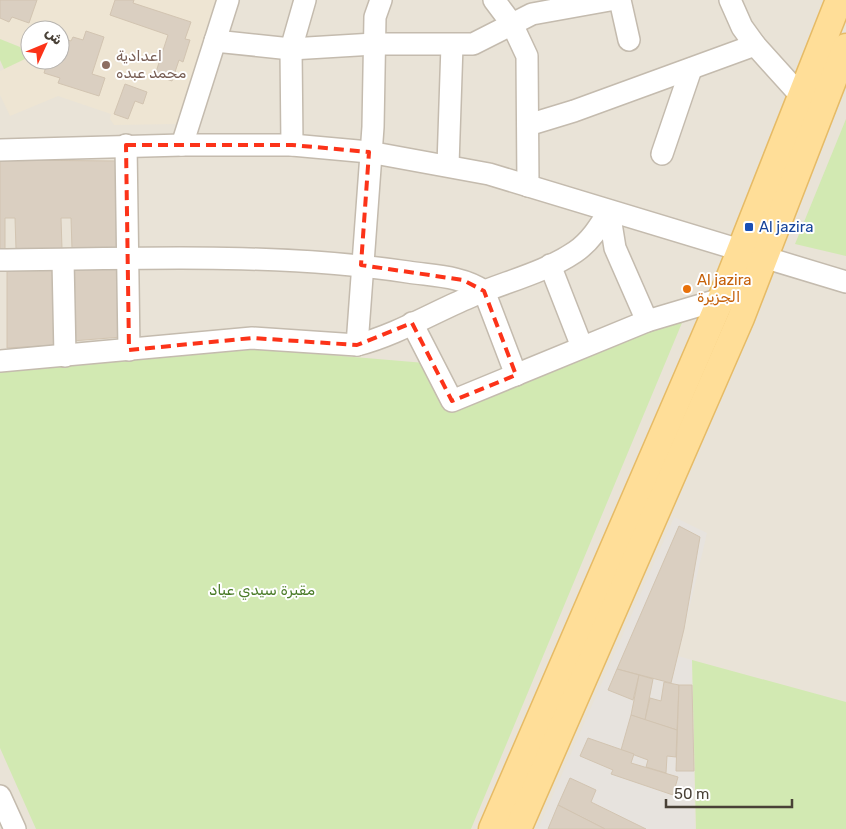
<svg xmlns="http://www.w3.org/2000/svg" width="846" height="829" font-family="Rubik,Vazirmatn,sans-serif">
<style>
.residential{fill:#e9e3d7;fill-rule:evenodd}
.industrial{fill:#e7e3de}
.education{fill:#eee5d3;fill-rule:evenodd}
.green{fill:#d2e9b2}
.building{fill:#dacfc1;stroke:#d2c4b1}
.lines{fill:none;stroke-linecap:round;stroke-linejoin:round}
.minor-casing{stroke:#c4bbae;stroke-width:24}
.major-casing{stroke:#e6bb66;stroke-width:29}
.minor{stroke:#fff;stroke-width:21}
.major{stroke:#ffde98;stroke-width:26}
.marked{fill:none;stroke:#fc3319;stroke-width:4;stroke-dasharray:10 6;stroke-linejoin:round}
.education-dot{fill:#8d6e63;stroke:#fff;stroke-width:2}
.transit-dot{fill:#1a4fb4;stroke:#fff;stroke-width:2}
.food-dot{fill:#e8710a;stroke:#fff;stroke-width:2}
.labels{text-anchor:middle;stroke-width:4;stroke-linejoin:round;paint-order:stroke}
.education-label{font-size:15px;fill:#785e54;stroke:#fff;text-anchor:start}
.transit-label{font-size:15px;fill:#164399;stroke:#fff;text-anchor:start}
.food-label{font-size:15px;fill:#c56008;stroke:#fff;text-anchor:start}
.park-label{font-size:15px;fill:#4b7c29;stroke:#fff}
</style>
<rect width="100%" height="100%" fill="#f5f1e9"/>
<path class="residential" d="M0,0H846V829H0ZM30,30H60V60H30Z"/>
<path class="industrial" d="M674,517L707,533L678,656L692,660L695,829H538Z"/>
<path class="education" d="M0,0H220L177,124L114,125L110,119L111,114L58,96L10,116L0,95V71L25,58L20,47L0,39ZM30,30H60V60H30Z"/>
<g class="green">
<path d="M0,39L20,47L25,59L4,69L0,60Z"/>
<path d="M846,119V256L795,244Z"/>
<path d="M684,318L471,829H36L0,748V372L259,349L425,363L449,411Z"/>
<path d="M692,660L846,702V829H696Z"/>
</g>
<g class="building">
<path d="M0,0H37L29,23L12,17L9,22L0,18Z"/>
<path d="M115,0H134L133,3L191,22L185,39L190,40L183,62L179,60L172,81L155,75L168,35L110,15Z"/>
<path d="M86,31L104,37L92,74L105,78L99,96L58,83L60,78L44,73L48,60H60V37L71,41L73,37L83,40Z"/>
<path d="M125,84L147,92L143,104L135,101L128,119L114,114Z"/>
<path d="M0,160L120,161V249H72L71,218H61L62,249H16L15,218H5V249H0Z"/>
<path d="M56,266L57,345L7,348V267Z"/>
<path d="M73,266H121L122,337L72,341Z"/>
<path d="M679,526L700,537L684,629L671,683L617,669Z"/>
<path d="M617,669L639,675L633,700L608,690Z"/>
<path d="M639,675L653,679L645,720L631,715Z"/>
<path d="M664,682L679,685L677,730L645,720L650,698L661,701Z"/>
<path d="M679,685H692L694,771H676Z"/>
<path d="M631,715L677,730L676,757L667,756L666,773L646,767L648,760L621,750Z"/>
<path d="M588,738L634,754L631,763L678,777L673,795L611,774L613,770L580,756Z"/>
<path d="M570,778L596,790L591,802L646,829H605L558,805Z"/>
<path d="M558,805L605,829H548Z"/>
</g>
<g class="lines">
<g class="minor-casing">
<g id="minor">
<path d="M494,0L512,24L527,56L528,186"/>
<path d="M620,0L629,40"/>
<path d="M730,0L742,27L755,45"/>
<path d="M215,41L291,49L374,44H473L532,14L610,0"/>
<path d="M528,125L574,111L755,45L801,96L813,105"/>
<path d="M126,145L129,350"/>
<path d="M182,145L228,0"/>
<path d="M292,145L291,49L305,0"/>
<path d="M0,150L182,145H292L369,152L489,174L846,282"/>
<path d="M662,154L691,69"/>
<path d="M448,165L452,45"/>
<path d="M609,211L615,248L647,321"/>
<path d="M0,260C136,259 273,252 408,272C434,276 462,276 484,291L516,375"/>
<path d="M63,260L65,356"/>
<path d="M550,265L582,347"/>
<path d="M412,323L452,401L647,321L721,299"/>
<path d="M357,345L373,127L375,17L381,0"/>
<path d="M0,361L252,338L357,345C396,335 432,313 470,297C504,282 544,273 575,252C590,242 600,226 609,211"/>
<path d="M0,796L15,829"/>
</g>
</g>
<g class="major-casing">
<g id="major">
<path d="M492,829L721,299L839,0"/>
<path d="M518,829L741,318L846,47"/>
</g>
</g>
<use href="#minor" class="minor"/>
<use href="#major" class="major"/>
</g>
<path class="marked" d="M126,145H292L369,152L361,265L463,280L484,291L516,375L452,401L412,323L357,345L252,338L129,350Z"/>
<circle class="education-dot" cx="106" cy="65" r="5"/>
<rect class="transit-dot" x="744" y="222" width="10" height="10" rx="2.5"/>
<circle class="food-dot" cx="687" cy="289" r="5"/>
<g class="labels">
<g class="education-label">
<text x="116" y="61">اعدادية<tspan x="116" dy="17">محمد عبده</tspan></text>
</g>
<g class="transit-label">
<text x="759" y="232">Al jazira</text>
</g>
<g class="food-label">
<text x="697" y="285">Al jazira<tspan x="697" dy="17">الجزيرة</tspan></text>
</g>
<g class="park-label">
<text x="262" y="595">مقبرة سيدي عياد</text>
</g>
</g>
<g transform="translate(45 45) rotate(46)"><circle r="24" fill="#ffffff" stroke="#b6b3af"/>
<path d="M0-4L9 19L0 12L-9 19Z" fill="#fc3319"/>
<text y="-8" font-size="14" font-weight="bold" text-anchor="middle" fill="#494137">ش</text>
</g>
<path d="M666 799v8h126v-8" fill="none" stroke="#494137" stroke-width="2.5"/>
<text x="674" y="799" font-size="15" fill="#494137" stroke="#ffffff" stroke-width="4" paint-order="stroke">50 m</text>
</svg>
